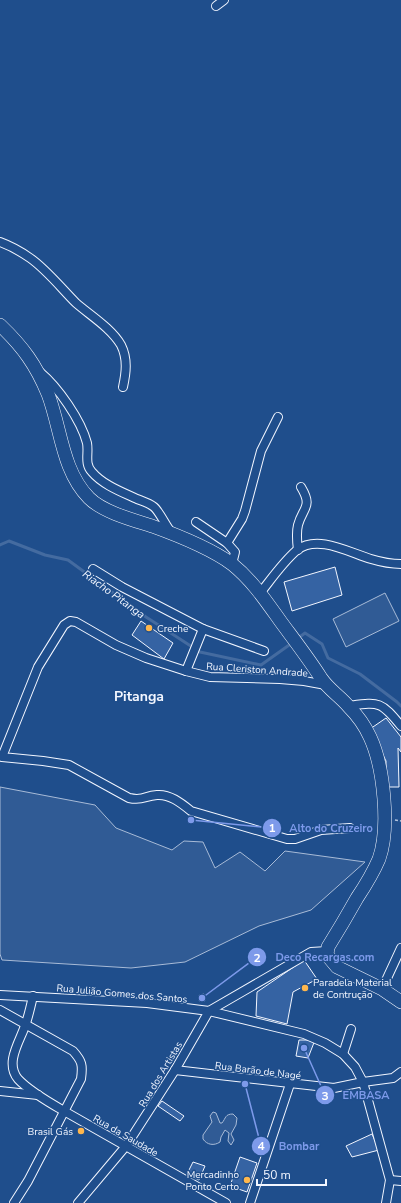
<svg xmlns="http://www.w3.org/2000/svg" width="401" height="1203" font-family="'Nunito Sans',sans-serif">
<style>
.green{fill:#305b95;stroke:#a8bbd7}
.lines{fill:none;stroke-linecap:round;stroke-linejoin:round}
.stream{stroke:#446ba0;stroke-width:3}
.building{fill:#3563a3;stroke:#f2f6ff}
.street-casing{stroke:#f2f6ff;stroke-width:10}
.primary-casing{stroke:#f2f6ff;stroke-width:14}
.path{stroke:#b3c4dc;stroke-width:1.5;stroke-dasharray:3 2;stroke-linecap:butt}
.street{stroke:#1f4e8c;stroke-width:8}
.primary{stroke:#1f4e8c;stroke-width:13}
.poi-dot{fill:#ffb74d;stroke:#1f4e8c;stroke-width:1.5}
.labels{text-anchor:middle;stroke-width:3;stroke-linejoin:round;paint-order:stroke}
.poi-label{font-size:10px;fill:#f2f6ff;stroke:#1f4e8c;text-anchor:start}
.street-label{font-size:10px;fill:#f2f6ff;stroke:#1f4e8c}
.water-label{font-size:11px;font-style:italic;fill:#f2f6ff;stroke:#1f4e8c}
.district-label{font-size:14px;font-weight:bold;fill:#f2f6ff;stroke:#1f4e8c}
.leader{fill:none;stroke:#7d9aea;stroke-width:1.5}
.callout-dot{fill:#7d9aea;stroke:#1f4e8c;stroke-width:1.5}
.mark-label{font-size:12px;text-anchor:middle;font-weight:bold;fill:#fff}
.callout-label{font-size:11px;text-anchor:middle;font-weight:bold;fill:#7d9aea;stroke:#1f4e8c;stroke-width:3;stroke-linejoin:round;paint-order:stroke}
</style>
<rect width="100%" height="100%" fill="#1f4e8c"/>
<g class="green">
<path d="M385,593L399,621L346,647L333,619Z"/>
<path d="M0,787L95,805L116,828L172,850L184,841L203,842L215,868L240,852L265,871L285,851L365,862L311,910L259,926L185,962L131,968L2,960L0,954Z"/>
<path d="M213,1112L216,1113L220,1123H222C226,1118 225,1114 233,1114L237,1118L236,1125L231,1134L234,1140L231,1145L228,1141L229,1133L225,1130L221,1137L220,1142C214,1146 207,1145 203,1139V1135L212,1122L210,1116Z"/>
</g>
<g class="lines">
<g class="stream">
<path d="M0,545L9,541L45,555L68,560L146,617L200,652L261,665L292,643"/>
<path d="M297,639L305,633L322,644L328,658L360,674L397,702L401,706"/>
</g>
</g>
<g class="building">
<path d="M335,567L342,595L292,611L284,582Z"/>
<path d="M141,621L173,643L164,659L132,635Z"/>
<path d="M386,718L401,737V752L398,748L399,787H386V761L370,729Z"/>
<path d="M304,960L317,979L293,992L287,1024L256,1016L257,992Z"/>
<path d="M204,994L205,1001H199V995Z"/>
<path d="M299,1040H315L308,1058L296,1056Z"/>
<path d="M162,1101L184,1116L180,1121L158,1106Z"/>
<path d="M372,1134L379,1150L352,1157L346,1146Z"/>
<path d="M240,1157L257,1163L247,1192L230,1186Z"/>
<path d="M193,1162L205,1166L199,1180L187,1174Z"/>
</g>
<g class="lines">
<g class="street-casing">
<g id="street">
<path d="M216,6L224,0"/>
<path d="M0,242C11,246 20,251 30,258C46,269 62,289 76,303C91,316 111,328 121,345C128,359 126,373 123,387"/>
<path d="M40,372C58,387 81,420 87,443C89,453 84,464 92,472C103,485 122,492 137,499C142,501 149,503 154,507C159,511 166,526 171,532"/>
<path d="M196,522L227,543L235,552L232,564"/>
<path d="M227,543L242,519L245,511L261,451L278,417"/>
<path d="M298,550C297,542 296,533 298,525C303,507 313,507 301,487"/>
<path d="M93,569L122,587L203,629L264,651"/>
<path d="M261,592C272,578 283,562 297,550C318,534 350,553 371,559C381,562 390,564 401,564"/>
<path d="M186,671L203,629"/>
<path d="M326,685L304,681L280,679L210,677L186,671L146,658L116,645L76,622L70,621L64,625L38,667L2,757L43,761L69,765L129,798C143,801 144,796 157,795C170,794 181,803 191,811L287,839H295L321,830L350,828"/>
<path d="M349,706C379,702 381,701 401,726"/>
<path d="M382,989L401,948"/>
<path d="M0,995L147,1003L209,1011L304,1034L325,1043L343,1054L355,1067L363,1082L390,1180L386,1203"/>
<path d="M33,996C31,1005 29,1014 26,1023C21,1040 4,1062 18,1079C29,1091 50,1103 64,1111L226,1203"/>
<path d="M0,1010L73,1051C82,1061 83,1065 81,1079L28,1181L14,1203"/>
<path d="M209,1011L311,952L327,951"/>
<path d="M343,1054L351,1029"/>
<path d="M175,1070L334,1088L363,1082L393,1078L401,1072"/>
<path d="M0,1091L38,1095"/>
<path d="M390,1180L401,1181"/>
<path d="M78,1203L126,1146L175,1070L209,1011"/>
<path d="M250,1203L290,1084"/>
</g>
</g>
<g class="primary-casing">
<path id="primary" d="M0,325C23,347 36,365 48,394C61,428 62,471 89,498C103,512 133,520 152,526C177,535 210,548 232,564C252,580 266,601 281,622C295,641 309,659 321,678C329,690 340,696 349,707C357,715 365,726 370,737C384,767 390,828 379,859C373,873 365,886 357,898C348,914 338,931 328,947L327,955L337,967L382,989L401,1002"/>
</g>
<path class="path" d="M395,820L401,821"/>
<use href="#street" class="street"/>
<use href="#primary" class="primary"/>
</g>
<g class="poi-dot">
<circle cx="149" cy="628" r="4"/>
<circle cx="305" cy="988" r="4"/>
<circle cx="81" cy="1131" r="4"/>
<circle cx="247" cy="1180" r="4"/>
</g>
<g class="labels">
<g class="poi-label">
<text x="157" y="632">Creche</text>
<text x="313" y="986">Paradela Material<tspan x="313" dy="12">de Contrução</tspan></text>
<text x="73" y="1135" text-anchor="end">Brasil Gás</text>
<text x="239" y="1178" text-anchor="end">Mercadinho<tspan x="239" dy="12">Ponto Certo</tspan></text>
</g>
<g class="street-label">
<text transform="translate(257 669) rotate(4)" y="4">Rua Cleriston Andrade</text>
<text transform="translate(122 993) rotate(5)" y="4">Rua Julião Gomes dos Santos</text>
<text transform="translate(258 1070) rotate(7)" y="4">Rua Barão de Nagé</text>
<text transform="translate(160 1074) rotate(-59)" y="4">Rua dos Artistas</text>
<text transform="translate(126 1135) rotate(30)" y="4">Rua da Saudade</text>
</g>
<g class="water-label">
<text transform="translate(114 594) rotate(36)" y="4">Riacho Pitanga</text>
</g>
<g class="district-label">
<text x="139" y="701">Pitanga</text>
</g>
</g>
<path class="leader" d="M191 820L272 828M202 998L257 957M304 1048L325 1095M245 1084L261 1146"/>
<g class="callout-dot">
<circle cx="191" cy="820" r="4"/>
<circle cx="202" cy="998" r="4"/>
<circle cx="304" cy="1048" r="4"/>
<circle cx="245" cy="1084" r="4"/>
<circle cx="272" cy="828" r="10"/>
<circle cx="257" cy="957" r="10"/>
<circle cx="325" cy="1095" r="10"/>
<circle cx="261" cy="1146" r="10"/>
</g>
<g class="mark-label">
<text x="272" y="832">1</text>
<text x="257" y="962">2</text>
<text x="325" y="1100">3</text>
<text x="261" y="1150">4</text>
</g>
<g class="callout-label">
<text x="331" y="832">Alto do Cruzeiro</text>
<text x="325" y="961">Deco Recargas.com</text>
<text x="366" y="1099">EMBASA</text>
<text x="299" y="1150">Bombar</text>
</g>
<path d="M257 1179v6h69v-6" fill="none" stroke="#f2f6ff" stroke-width="2"/>
<text x="263" y="1179" font-size="12" fill="#f2f6ff" stroke="#1f4e8c" stroke-width="3" paint-order="stroke">50 m</text>
</svg>
